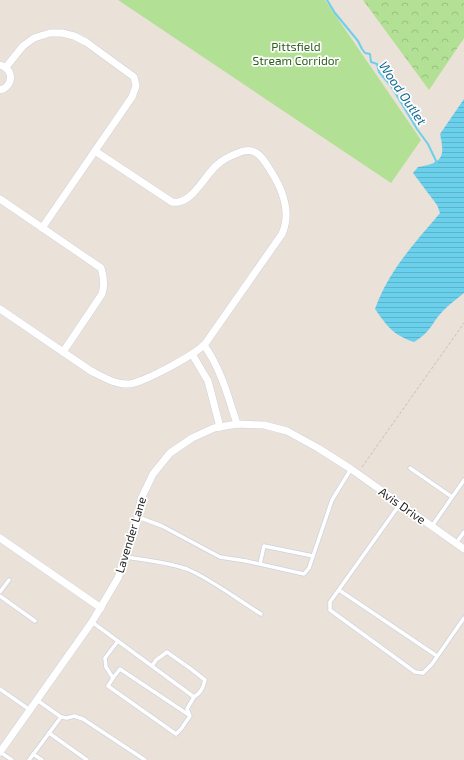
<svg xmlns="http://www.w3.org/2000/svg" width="464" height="760" font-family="'Exo 2',sans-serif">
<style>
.forest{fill:url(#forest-crowns)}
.park{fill:#b2e094}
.water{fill:url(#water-rules)}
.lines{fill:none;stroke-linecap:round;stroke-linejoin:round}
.stream{stroke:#6bd0ec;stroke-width:2}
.lane-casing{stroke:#ced2e0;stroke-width:5}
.street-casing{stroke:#ced2e0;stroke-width:8}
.path{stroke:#c3c3c3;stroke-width:1;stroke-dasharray:3 2;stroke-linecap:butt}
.lane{stroke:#fff;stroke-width:3.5}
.street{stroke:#fff;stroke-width:7}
.labels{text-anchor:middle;stroke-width:3.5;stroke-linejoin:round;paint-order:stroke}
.park-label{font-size:12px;fill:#2c611a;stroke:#fff}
.street-label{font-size:12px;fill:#272727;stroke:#fff}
.water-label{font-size:13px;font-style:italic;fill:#0f6c93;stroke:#fff}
</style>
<defs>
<pattern id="forest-crowns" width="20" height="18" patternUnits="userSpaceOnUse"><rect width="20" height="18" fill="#b2e094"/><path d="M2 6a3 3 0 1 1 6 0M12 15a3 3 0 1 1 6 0" fill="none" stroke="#99c080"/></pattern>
<pattern id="water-rules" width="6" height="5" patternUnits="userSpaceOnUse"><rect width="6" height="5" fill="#6bd0ec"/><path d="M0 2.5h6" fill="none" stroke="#5db3ca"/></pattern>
</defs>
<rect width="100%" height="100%" fill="#eae1d8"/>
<path class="forest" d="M363,0H464V38L429,90Z"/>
<path class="park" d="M118,0H325L421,140L391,183Z"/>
<path class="water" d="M464,99V293C457,299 448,305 442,312C431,324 431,332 414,342C393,335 387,326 375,309C389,270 414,244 440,213L437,205L413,173L418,167C443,163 445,157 440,134Z"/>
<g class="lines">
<path class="stream" d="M327,0L335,13L358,41L362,49L365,53L370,54L371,62L377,64L379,72L391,86L402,104L417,129L428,144L437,163"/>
<g class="lane-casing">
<g id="lane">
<path d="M410,468L452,497"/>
<path d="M400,504L330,602V610L415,672L423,673L432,664L464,618"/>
<path d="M138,517L162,526L220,557L246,561L304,574L309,568L332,500L351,469"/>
<path d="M432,526L464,480"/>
<path d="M456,543L464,532"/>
<path d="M126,557C146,560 168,562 187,569C211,579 238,600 261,614"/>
<path d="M260,564L264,546L313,556"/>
<path d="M339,590L437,656"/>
<path d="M0,592L9,580"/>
<path d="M0,596L35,621"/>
<path d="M92,622L194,697C201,693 203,688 205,680L191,669L167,652L156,660L152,666"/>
<path d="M118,641L105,658L106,667L113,678L108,686L176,734L181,729L190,716L187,709L194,697"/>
<path d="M113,678L120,669L189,715"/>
<path d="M0,689L30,710"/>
<path d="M37,700L61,717L67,718L74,716L83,719L145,760"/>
<path d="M49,733L87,760"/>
<path d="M0,752L12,760"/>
<path d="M33,754L42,760"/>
<path d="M29,760L61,717"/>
</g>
</g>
<g class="street-casing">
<g id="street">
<path d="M0,65C14,69 14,86 0,90"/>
<path d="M6,67L23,46L34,38L50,33H62L74,36L86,42L134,77L136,86L132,97L42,228"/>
<path d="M0,199L101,268C104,277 105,284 102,294L63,352"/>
<path d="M0,309L91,371C103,377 116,385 129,384C145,382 194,355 205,344L282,234C288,220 287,208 282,193C279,184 274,176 269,168C261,155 254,146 238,153C230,156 223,159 217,165C204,176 191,206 172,202L95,151"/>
<path d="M204,345C221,369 228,396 237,424"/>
<path d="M192,354L208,381L220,427"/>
<path d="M0,538L101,608"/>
<path d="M0,752L92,622L118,578L134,534L138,517L141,499L153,474L170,453L192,438L214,428L237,424L264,425L287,431L318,448L351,469L464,549"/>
</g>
</g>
<path class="path" d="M362,467L464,323"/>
<use href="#lane" class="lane"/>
<use href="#street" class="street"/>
</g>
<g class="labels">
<g class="park-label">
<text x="296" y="51">Pittsfield<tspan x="296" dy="14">Stream Corridor</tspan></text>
</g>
<g class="street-label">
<text transform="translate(402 506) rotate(35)" y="4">Avis Drive</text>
<text transform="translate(131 535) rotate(-73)" y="4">Lavender Lane</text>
</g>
<g class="water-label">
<text transform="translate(403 93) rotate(56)" y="5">Wood Outlet</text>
</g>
</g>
</svg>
